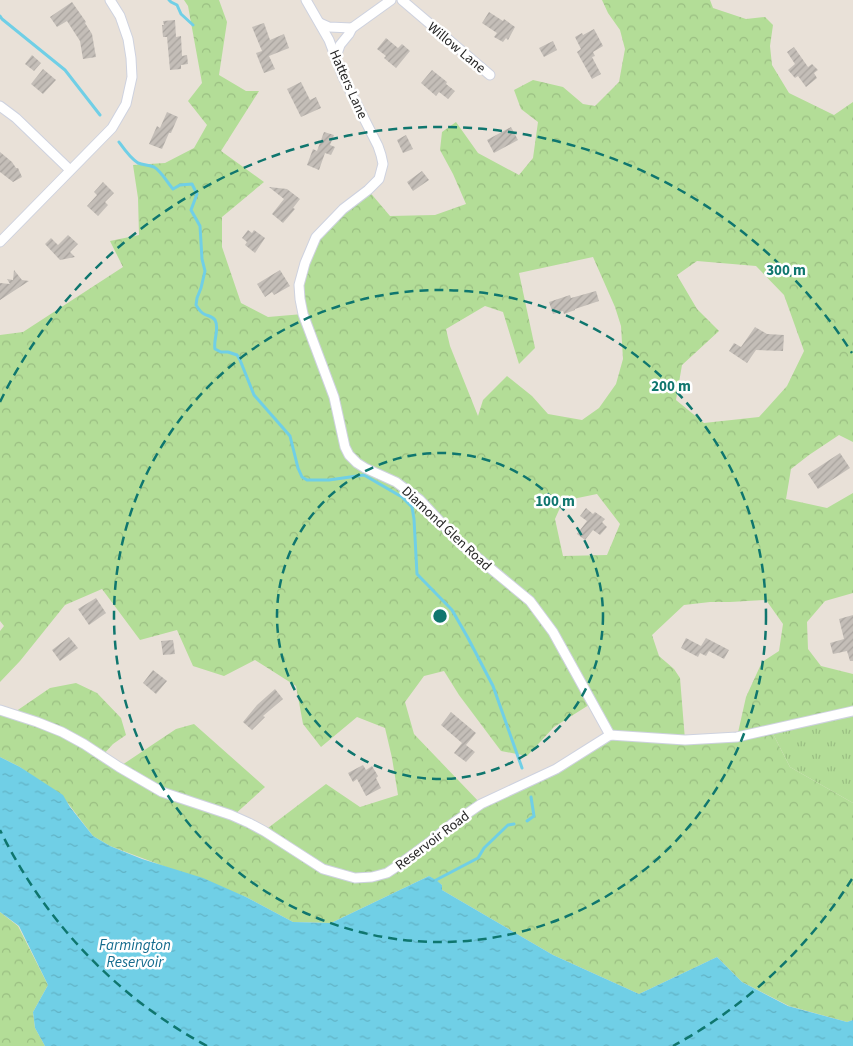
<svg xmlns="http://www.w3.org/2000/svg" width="853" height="1046" font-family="'Source Sans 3',sans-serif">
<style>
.grass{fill:url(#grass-tufts)}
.forest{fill:url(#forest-crowns);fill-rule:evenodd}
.water{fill:url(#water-ripples)}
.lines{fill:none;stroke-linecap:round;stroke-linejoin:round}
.stream{stroke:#70cfe6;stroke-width:3}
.building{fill:url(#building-hatch)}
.street-casing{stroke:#ced2df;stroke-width:11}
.street{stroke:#fff;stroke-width:9}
.ring{fill:none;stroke:#0f766e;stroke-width:2.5;stroke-dasharray:9 6}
.labels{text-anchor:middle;stroke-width:5;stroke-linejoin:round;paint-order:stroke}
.street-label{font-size:14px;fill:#272727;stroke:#fff}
.water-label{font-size:15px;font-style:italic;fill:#146b8d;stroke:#fff}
.centre{fill:#0f766e;stroke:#fff;stroke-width:2.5}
.ring-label{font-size:15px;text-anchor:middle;font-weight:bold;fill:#0f766e;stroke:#fff;stroke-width:5;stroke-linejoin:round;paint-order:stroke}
</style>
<defs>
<pattern id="grass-tufts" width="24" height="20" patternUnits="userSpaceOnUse" patternTransform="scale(1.25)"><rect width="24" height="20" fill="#b3dd97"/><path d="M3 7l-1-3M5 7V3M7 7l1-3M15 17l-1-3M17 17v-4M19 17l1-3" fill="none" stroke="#9abe82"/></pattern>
<pattern id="forest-crowns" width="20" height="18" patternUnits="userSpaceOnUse" patternTransform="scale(1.25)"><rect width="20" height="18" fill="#b3dd97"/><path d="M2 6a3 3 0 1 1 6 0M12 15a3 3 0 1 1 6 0" fill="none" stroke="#9abe82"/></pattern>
<pattern id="water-ripples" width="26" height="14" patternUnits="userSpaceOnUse" patternTransform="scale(1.25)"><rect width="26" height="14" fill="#70cfe6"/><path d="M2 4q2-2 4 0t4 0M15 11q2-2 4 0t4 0" fill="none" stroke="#61b2c5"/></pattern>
<pattern id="building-hatch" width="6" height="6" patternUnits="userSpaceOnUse" patternTransform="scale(1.25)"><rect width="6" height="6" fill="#c4beb8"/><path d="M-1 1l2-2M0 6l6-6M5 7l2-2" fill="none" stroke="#a8a39e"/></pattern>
</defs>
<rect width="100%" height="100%" fill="#e9e1d8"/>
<path class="grass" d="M853,711V803L790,767L771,730Z"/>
<g class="forest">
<path d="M184,0H219L227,22L219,75L246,91H259L221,151L264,182L222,217V247L241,303L268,317L303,314L300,299L316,237L368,190L390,216L435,215L466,204L453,174L440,150L442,132L456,122L478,153L519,175L533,158L538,122L521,109L514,90L533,80L563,87L583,104L595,106L619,82L625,49L620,30L608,13L602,0H710L713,8L746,19L765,17L773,25L770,46L772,65L789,93L834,115L853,102V442L839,435L809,455L791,469L786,499L827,508L853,493V593L825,601L807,622L808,649L821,666L853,674V711L771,730L790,767L853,803V1020L847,1022L789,1006L742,982L717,957L639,994L553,955L442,890V885L429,876L331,923L293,922L246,897L110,846L93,836L70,806L67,802L20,767L0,757V710L12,714L50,688L76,683L97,693L121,718L126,735L113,744L102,756L119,767L176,729L194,724L265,787L233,816L264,831L326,784L360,807L398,795L392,758L385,728L357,717L321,747L303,724L296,686L255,660L224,676L193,666L177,630L140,640L102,589L65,605L20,661L0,682V631L4,626L0,621V335L23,332L123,267L110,241L139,235L138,198L133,165L165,163L194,148L207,125L188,101L202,83L188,6ZM593,257L615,307L621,326L623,359L616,384L599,408L582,420L548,414L532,396L507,376L483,400L478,416L450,346L446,329L485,306L503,312L519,364L535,348L519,273ZM697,261L756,266L784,295L804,351L787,386L759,417L704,423L676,400L682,365L719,331L697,309L677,275ZM597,494L620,524L607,555L563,556L555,519L563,501ZM766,600L783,624L779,651L762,662L746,697L737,737L685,740L680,678L674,669L659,656L652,635L684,605L710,602H730ZM444,671L459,695L501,751L527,756L554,727L592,703L610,735L556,769L481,804L414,734L405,702L424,676Z"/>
<path d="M0,912L18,926L48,985L33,1012L35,1028L45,1046H0Z"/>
</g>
<path class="water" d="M0,757L20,767L63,795L70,807L93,836L110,846L142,859L203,878L246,897L293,922L331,923L429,876L436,880L442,885V890L553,955L639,994L717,957L742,982L788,1006L847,1022L853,1020V1046H45L35,1028L33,1012L48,985L19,926L0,912Z"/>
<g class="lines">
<g class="stream">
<path d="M169,0L171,2L177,5L181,14L193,25"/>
<path d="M0,16L2,19L65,70L100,115"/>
<path d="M119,142C124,149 130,158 138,163C143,165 149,165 154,167C161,171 167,182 173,189L180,185L192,184L197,194L191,210L200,226L202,259L205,271L201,288L197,298L196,305C198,308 200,312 204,314C208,316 212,316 215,320C220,329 213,339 215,349L221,352H228L237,355L240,360L254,395L290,436L298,468L302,477L307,480H329L364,475L402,497L412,507L414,519L417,574L452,610L468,638L493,686L522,768"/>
<path d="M527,821L534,816L531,797"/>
<path d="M436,880L478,858L484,848L508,825L514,824"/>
</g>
</g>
<g class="building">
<path d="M72,2L86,22L85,23L92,34L96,57L83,59L80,41L67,21L57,27L50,17Z"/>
<path d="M489,12L503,21L504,19L515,27L508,40L506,38L503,42L494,37L497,33L482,23Z"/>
<path d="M175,20L176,37L181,36L182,56L187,55L188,64L181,65V69L170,70L167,37H163L162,25H164L163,21Z"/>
<path d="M264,23L270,40L284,34L289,48L269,56L275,69L264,73L256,53L262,51L252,27Z"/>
<path d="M594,29L603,46L593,52L595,56L592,57L601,74L592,79L577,52L581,49L575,37L582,33L583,35Z"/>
<path d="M386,38L398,48L402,44L410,51L396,68L384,58L386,56L377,49Z"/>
<path d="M553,41L557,50L544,57L539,48Z"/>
<path d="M794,47L808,67L812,64L818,70L814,73L817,78L806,87L798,76L795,78L788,70L795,64L787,52Z"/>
<path d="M32,55L41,63L34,71L25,64Z"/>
<path d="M43,69L56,80L43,94L31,84Z"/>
<path d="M432,70L447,82L446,84L455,91L448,99L439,92L436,96L421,83Z"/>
<path d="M301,82L310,100L316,97L321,108L301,117L287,89Z"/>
<path d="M167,112L178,117L171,133H169L162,149L149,144L157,126L160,128Z"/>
<path d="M511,127L518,140L494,153L487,140Z"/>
<path d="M324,132L334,135L330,145L335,147L331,155L325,153L319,170L307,165L313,149L317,151Z"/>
<path d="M406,135L413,149L403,153L397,140Z"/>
<path d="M0,152L12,162L16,168H18L22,177L13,182L0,172Z"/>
<path d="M422,171L429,180L413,191L407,182Z"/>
<path d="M103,182L114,193L105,202L108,205L98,216L87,206L97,195L94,192Z"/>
<path d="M269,187L287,189L300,199L293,208L295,209L283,223L272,214L284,199Z"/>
<path d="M248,230L252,233L254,230L265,238L255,253L245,245L247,242L242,238Z"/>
<path d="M68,235L78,244L70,252L75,257L60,260L45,244L51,238L58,245Z"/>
<path d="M14,270L22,280L29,281L0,300V283L10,284L7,279L13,280Z"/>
<path d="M280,270L290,286L274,295L272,292L265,297L257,284Z"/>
<path d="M596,291L599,301L575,309V310L564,314L563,311L553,314L549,302L570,295L571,298Z"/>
<path d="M755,327L767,334L784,335L783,351L756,350L747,363L729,351L734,343L741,347Z"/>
<path d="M840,453L850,468L818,489L808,474Z"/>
<path d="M586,508L593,514L595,512L605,519L602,522L607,527L600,535L593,530L585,540L577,534L587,521L580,516Z"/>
<path d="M96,598L106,613L89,625L78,609Z"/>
<path d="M853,615V661H850L847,651L833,654L830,643L844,639L839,619Z"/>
<path d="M69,637L78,648L60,661L52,650Z"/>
<path d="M686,638L701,646L706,638L729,650L724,659L709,651L706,656L700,653L698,657L681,648Z"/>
<path d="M173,640L175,654L163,655L161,641Z"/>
<path d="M153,670L167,681L156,694L143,683Z"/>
<path d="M275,689L283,699L263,716L265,717L252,730L243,722L257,705Z"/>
<path d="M451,712L476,733L466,745L475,752L466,762L454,753L462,743L441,725Z"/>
<path d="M363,765L366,770L372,766L378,776L376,778L381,788L366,796L357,779L353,782L348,773Z"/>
</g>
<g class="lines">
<g class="street-casing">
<g id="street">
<path d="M306,0L329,40L343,77L378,146L381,155L383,164L379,179L368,190L343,209L316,237L305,263L299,285L300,299L303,314L334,397L345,447L349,455L357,463L365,468L396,482L420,500L461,544L530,601L553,632L610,735"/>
<path d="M402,0L490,75"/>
<path d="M320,23L329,27L352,28L349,34L340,45L336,57"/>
<path d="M352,28L391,0"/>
<path d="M0,106L16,118L70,170"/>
<path d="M0,242L112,128L126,104L132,77L131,58L128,39L120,16L110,0"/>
<path d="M0,710L37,722L62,732L84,744L119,767L162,792L231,815L249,823L264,831L323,869L355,878L372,877L387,873L396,867L430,842L452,824L481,804L556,769L610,735L685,740L737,737L853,711"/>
</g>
</g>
<use href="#street" class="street"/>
</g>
<g class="ring">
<circle cx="440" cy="616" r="163"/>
<circle cx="440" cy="616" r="326"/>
<path d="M852 879A489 489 0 0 1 673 1046M207 1046A489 489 0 0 1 0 830M0 402A489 489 0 0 1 852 353"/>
</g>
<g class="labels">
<g class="street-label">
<text transform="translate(457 47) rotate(40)" y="5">Willow Lane</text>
<text transform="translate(349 84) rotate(66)" y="5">Hatters Lane</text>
<text transform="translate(447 528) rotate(43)" y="5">Diamond Glen Road</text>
<text transform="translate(432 840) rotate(-37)" y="5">Reservoir Road</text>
</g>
<g class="water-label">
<text x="135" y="950">Farmington<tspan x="135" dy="17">Reservoir</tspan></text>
</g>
</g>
<circle cx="440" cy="616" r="8" class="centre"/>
<g class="ring-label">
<text x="786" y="275">300 m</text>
<text x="671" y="391">200 m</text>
<text x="555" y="506">100 m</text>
</g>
</svg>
